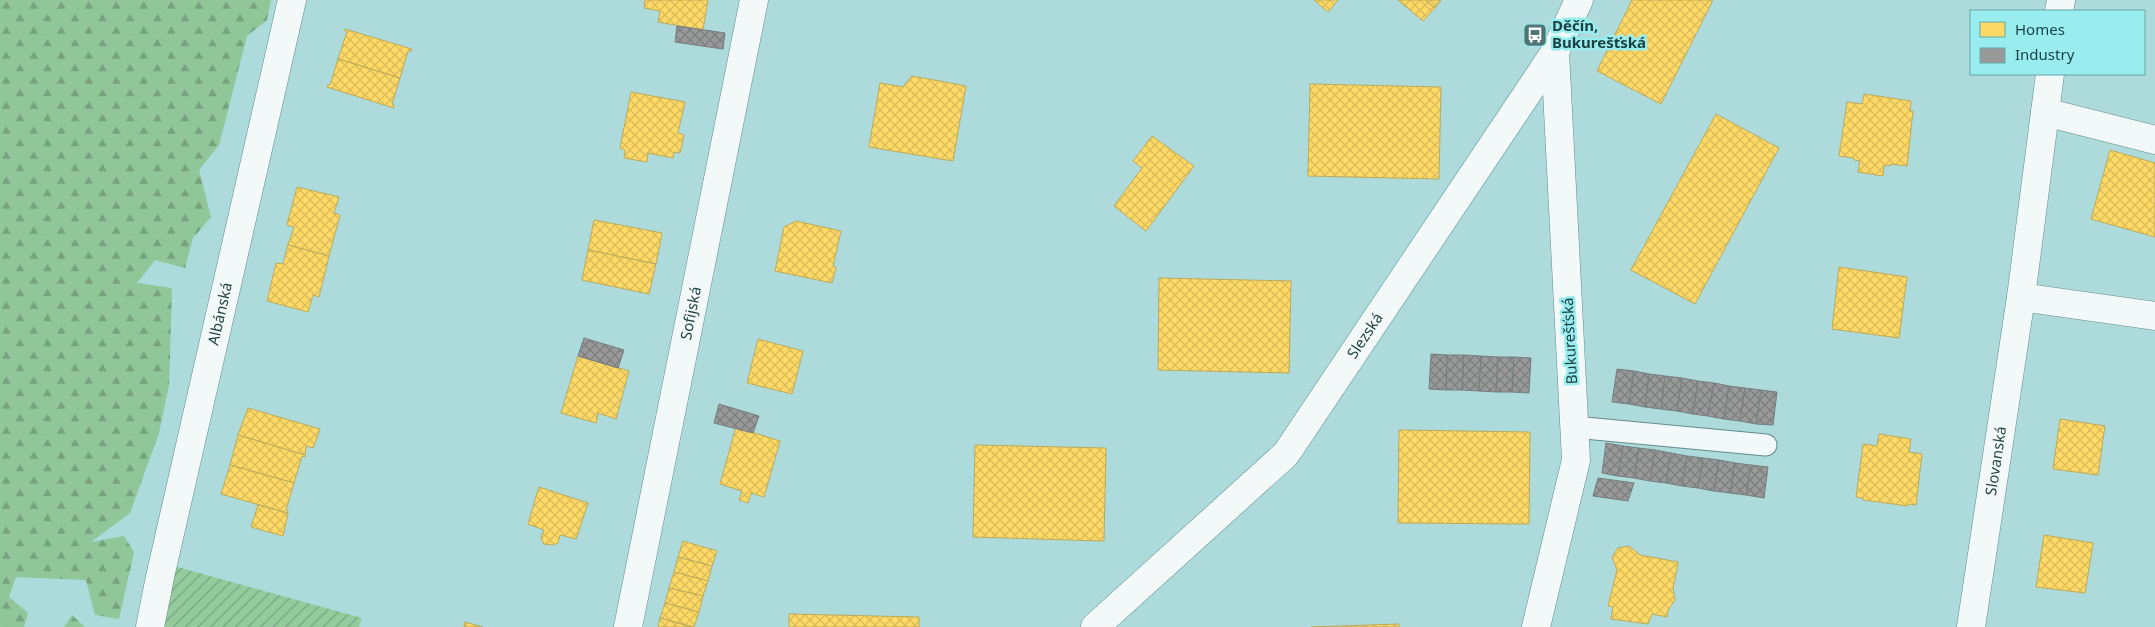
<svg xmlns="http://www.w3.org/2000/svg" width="2155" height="627" font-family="'Noto Sans',sans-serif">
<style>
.forest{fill:url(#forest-firs)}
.garden{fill:url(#garden-furrows)}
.homes{fill:url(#homes-cross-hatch);stroke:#bbab5b}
.industry{fill:url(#industry-cross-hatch);stroke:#747e7e}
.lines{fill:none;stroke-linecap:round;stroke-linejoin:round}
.service-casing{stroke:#638c8c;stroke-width:23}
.minor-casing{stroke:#638c8c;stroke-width:29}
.service{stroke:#f3f9f9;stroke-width:21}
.minor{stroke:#f3f9f9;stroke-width:28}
.labels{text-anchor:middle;stroke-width:5;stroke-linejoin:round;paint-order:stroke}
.poi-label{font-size:15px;font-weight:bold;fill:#1c3f40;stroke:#99edee;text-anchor:start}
.street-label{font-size:15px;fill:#1c3f40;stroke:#99edee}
</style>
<defs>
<pattern id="forest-firs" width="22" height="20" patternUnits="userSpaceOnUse" patternTransform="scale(1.25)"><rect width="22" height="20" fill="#91c699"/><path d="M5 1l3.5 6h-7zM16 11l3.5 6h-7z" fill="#76a27e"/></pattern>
<pattern id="garden-furrows" width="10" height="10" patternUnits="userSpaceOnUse" patternTransform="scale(1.25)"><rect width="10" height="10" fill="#94ca9c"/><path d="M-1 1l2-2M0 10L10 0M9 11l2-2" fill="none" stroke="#78a581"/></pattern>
<pattern id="homes-cross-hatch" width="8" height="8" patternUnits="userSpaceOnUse" patternTransform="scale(1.25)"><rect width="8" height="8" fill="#ffd966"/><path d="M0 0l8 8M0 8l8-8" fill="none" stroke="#dabb5a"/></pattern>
<pattern id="industry-cross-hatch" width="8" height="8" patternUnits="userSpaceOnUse" patternTransform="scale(1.25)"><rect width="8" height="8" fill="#999"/><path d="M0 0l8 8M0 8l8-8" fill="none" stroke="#7c7e7e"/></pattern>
</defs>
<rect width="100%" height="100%" fill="#addada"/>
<g class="forest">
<path d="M0,0H271L267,20L247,36L219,145L199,170L211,217L193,238L185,268L155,260L137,283L172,288L169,385L159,433L130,513L91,542L124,536L134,552L119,619L95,615L86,580L16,577L9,597L28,613L24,627H0Z"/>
<path d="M72,615L85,627H64Z"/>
</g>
<path class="garden" d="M174,566L362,618L359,627H162Z"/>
<g class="homes">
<path d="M645,0H708L703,30L658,22L660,11L644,8Z"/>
<path d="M1314,0H1338L1328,12Z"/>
<path d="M1398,0H1425L1435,8L1423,21Z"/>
<path d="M1425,0H1441L1435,8Z"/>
<path d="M1632,0H1713L1661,104L1597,71Z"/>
<path d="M345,29L412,49L411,51H408L400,78L338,59L347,32L345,31Z"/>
<path d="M338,59L400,78L392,104L394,105V108L327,87L328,85H330Z"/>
<path d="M912,76L966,86L953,161L869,147L880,83L903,87Z"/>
<path d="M1310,84L1441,87L1439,179L1308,176Z"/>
<path d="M631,92L685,102L678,133L684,135L680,153L674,152L673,158L648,153L647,162L624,158L625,150L620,148Z"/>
<path d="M1864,94L1911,101L1910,111H1913L1907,166L1890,164V166L1884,165L1883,176L1858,172L1860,161L1854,160V158L1839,156L1847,102L1862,104Z"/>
<path d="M1716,114L1779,148L1695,304L1631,270Z"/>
<path d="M1152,136L1194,166L1146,231L1114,206L1142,168L1133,161Z"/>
<path d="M2110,150L2155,163V237L2091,219Z"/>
<path d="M297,187L339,197L334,213L340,215L329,256L288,245L294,227L287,225Z"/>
<path d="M594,220L662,233L656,264L588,250Z"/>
<path d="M796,221L841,231L833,266L836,267L832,283L775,271L784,227Z"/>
<path d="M288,245L329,256L319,297L313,295L308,312L267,301L276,263L283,264Z"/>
<path d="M588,250L656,264L649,294L582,280Z"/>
<path d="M1839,267L1907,277L1899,338L1832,329Z"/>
<path d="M1159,278L1291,281L1289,373L1158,370Z"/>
<path d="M758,339L803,351L792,394L747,383Z"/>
<path d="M578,356L629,371L616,419L598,413L596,423L561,413Z"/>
<path d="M248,408L320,429L313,448L306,446L305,455L238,435Z"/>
<path d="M2060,419L2105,426L2098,475L2053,469Z"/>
<path d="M736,427L780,441L764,497L751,493L748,503L739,500L742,491L720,484Z"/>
<path d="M1399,430L1530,432L1529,524L1398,523Z"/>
<path d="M1879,434L1911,439L1909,452L1922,454L1916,505L1909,504L1908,506L1863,500V498L1856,497L1863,444L1877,446Z"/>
<path d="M238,435L305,455V457L302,456L294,483L230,465Z"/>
<path d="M975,445L1106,448L1104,541L973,537Z"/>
<path d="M230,465L294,483L286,510L288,511V513L221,494Z"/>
<path d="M539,487L588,503L576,539L560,535L558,543L553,545L544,544L541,538L544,530L528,524Z"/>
<path d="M258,505L288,513L283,536L251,527Z"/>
<path d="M2044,535L2093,543L2085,593L2036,587Z"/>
<path d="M683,541L717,551L712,566L678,557Z"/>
<path d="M1629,546L1640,555L1678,562L1673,589L1675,600L1668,610L1667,617L1652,614L1648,624L1611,619L1613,607L1608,606L1617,570L1612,557L1618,548Z"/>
<path d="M678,557L712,566L708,581L674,572Z"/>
<path d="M674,572L708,581L703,596L669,588Z"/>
<path d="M669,588L703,596L699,612L665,603Z"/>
<path d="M665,603L699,612L694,627L660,618Z"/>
<path d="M789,614L919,617V627H789Z"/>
<path d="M660,618L692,627H658Z"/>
<path d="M465,622L483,627H464Z"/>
<path d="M1399,624V627H1311Z"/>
</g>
<g class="industry">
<path d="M677,26L725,33L723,49L675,42Z"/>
<path d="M584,338L624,350L618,368L578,356Z"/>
<path d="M1431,354L1447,355L1446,390L1429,389Z"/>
<path d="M1447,355H1464L1462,390H1446Z"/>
<path d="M1464,355L1481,356L1479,391L1462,390Z"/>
<path d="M1481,356L1498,357L1496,392L1479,391Z"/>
<path d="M1498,357H1514L1512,392H1496Z"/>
<path d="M1514,357L1531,358L1529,393L1512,392Z"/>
<path d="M1617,369L1634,371L1629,404L1612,402Z"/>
<path d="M1634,371L1649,374L1645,407L1629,404Z"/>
<path d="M1649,374L1665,376L1661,409L1645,407Z"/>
<path d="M1665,376L1682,378L1677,411L1661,409Z"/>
<path d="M1682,378L1698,381L1693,414L1677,411Z"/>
<path d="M1698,381L1714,383L1708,416L1693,414Z"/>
<path d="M1714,383L1729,386L1724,419L1708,416Z"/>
<path d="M1729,386L1745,388L1740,421L1724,419Z"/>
<path d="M1745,388L1761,390L1756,424L1740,421Z"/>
<path d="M1761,390L1777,392L1773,425L1756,424Z"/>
<path d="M719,404L759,416L753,433L714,423Z"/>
<path d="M1606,443L1623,446L1618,476L1602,473Z"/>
<path d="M1623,446L1639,448L1634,478L1618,476Z"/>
<path d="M1639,448L1655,450L1650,481L1634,478Z"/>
<path d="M1655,450L1671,453L1666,483L1650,481Z"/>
<path d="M1671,453L1687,456L1682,486L1666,483Z"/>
<path d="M1687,456L1703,458L1698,488L1682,486Z"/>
<path d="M1703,458L1719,460L1714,491L1698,488Z"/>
<path d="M1719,460L1735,463L1730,493L1714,491Z"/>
<path d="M1735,463L1751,465L1746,495L1730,493Z"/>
<path d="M1751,465L1768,467L1764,498L1746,495Z"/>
<path d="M1598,478L1634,483L1628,501L1593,496Z"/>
</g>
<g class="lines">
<g class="service-casing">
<path id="service" d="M1574,427L1766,445"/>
</g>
<g class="minor-casing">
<g id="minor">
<path d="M2059,11L2061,0"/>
<path d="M2045,112L2155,140"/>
<path d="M2021,297L2155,316"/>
<path id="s1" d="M150,627L160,577L292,0"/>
<path id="s2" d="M628,627L754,0"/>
<path id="s3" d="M1095,627L1286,454L1555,52L1579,0"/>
<path d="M1536,627L1576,460L1555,52"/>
<path id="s4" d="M1971,627L2021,297L2050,74"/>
</g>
</g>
<use href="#service" class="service"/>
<use href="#minor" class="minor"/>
</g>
<defs>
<g id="bus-square" transform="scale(1.25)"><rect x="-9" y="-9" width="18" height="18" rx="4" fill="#4f7576" stroke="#99edee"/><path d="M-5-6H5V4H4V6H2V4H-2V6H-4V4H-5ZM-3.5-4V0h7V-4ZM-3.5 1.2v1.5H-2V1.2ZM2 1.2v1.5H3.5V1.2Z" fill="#fff"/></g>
</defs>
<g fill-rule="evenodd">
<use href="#bus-square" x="1535" y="35"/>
</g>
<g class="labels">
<g class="poi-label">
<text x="1552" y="31">Děčín,<tspan x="1552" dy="17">Bukurešťská</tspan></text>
</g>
<g class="street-label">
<text dy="5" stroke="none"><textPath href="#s1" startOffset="321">Albánská</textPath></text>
<text dy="5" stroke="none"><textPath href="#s2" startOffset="320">Sofijská</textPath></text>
<text dy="5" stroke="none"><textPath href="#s3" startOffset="400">Slezská</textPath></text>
<text transform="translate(1570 341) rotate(-93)" y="5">Bukurešťská</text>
<text dy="5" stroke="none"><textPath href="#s4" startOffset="168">Slovanská</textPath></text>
</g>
</g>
<rect x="1970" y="10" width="175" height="65" fill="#99edee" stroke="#67a7a8"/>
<rect x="1980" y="22" width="25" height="15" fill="#ffd966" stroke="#67a7a8"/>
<text x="2015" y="35" font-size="15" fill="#1c3f40">Homes</text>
<rect x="1980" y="48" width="25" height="15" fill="#999999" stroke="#67a7a8"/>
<text x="2015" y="60" font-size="15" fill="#1c3f40">Industry</text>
</svg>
